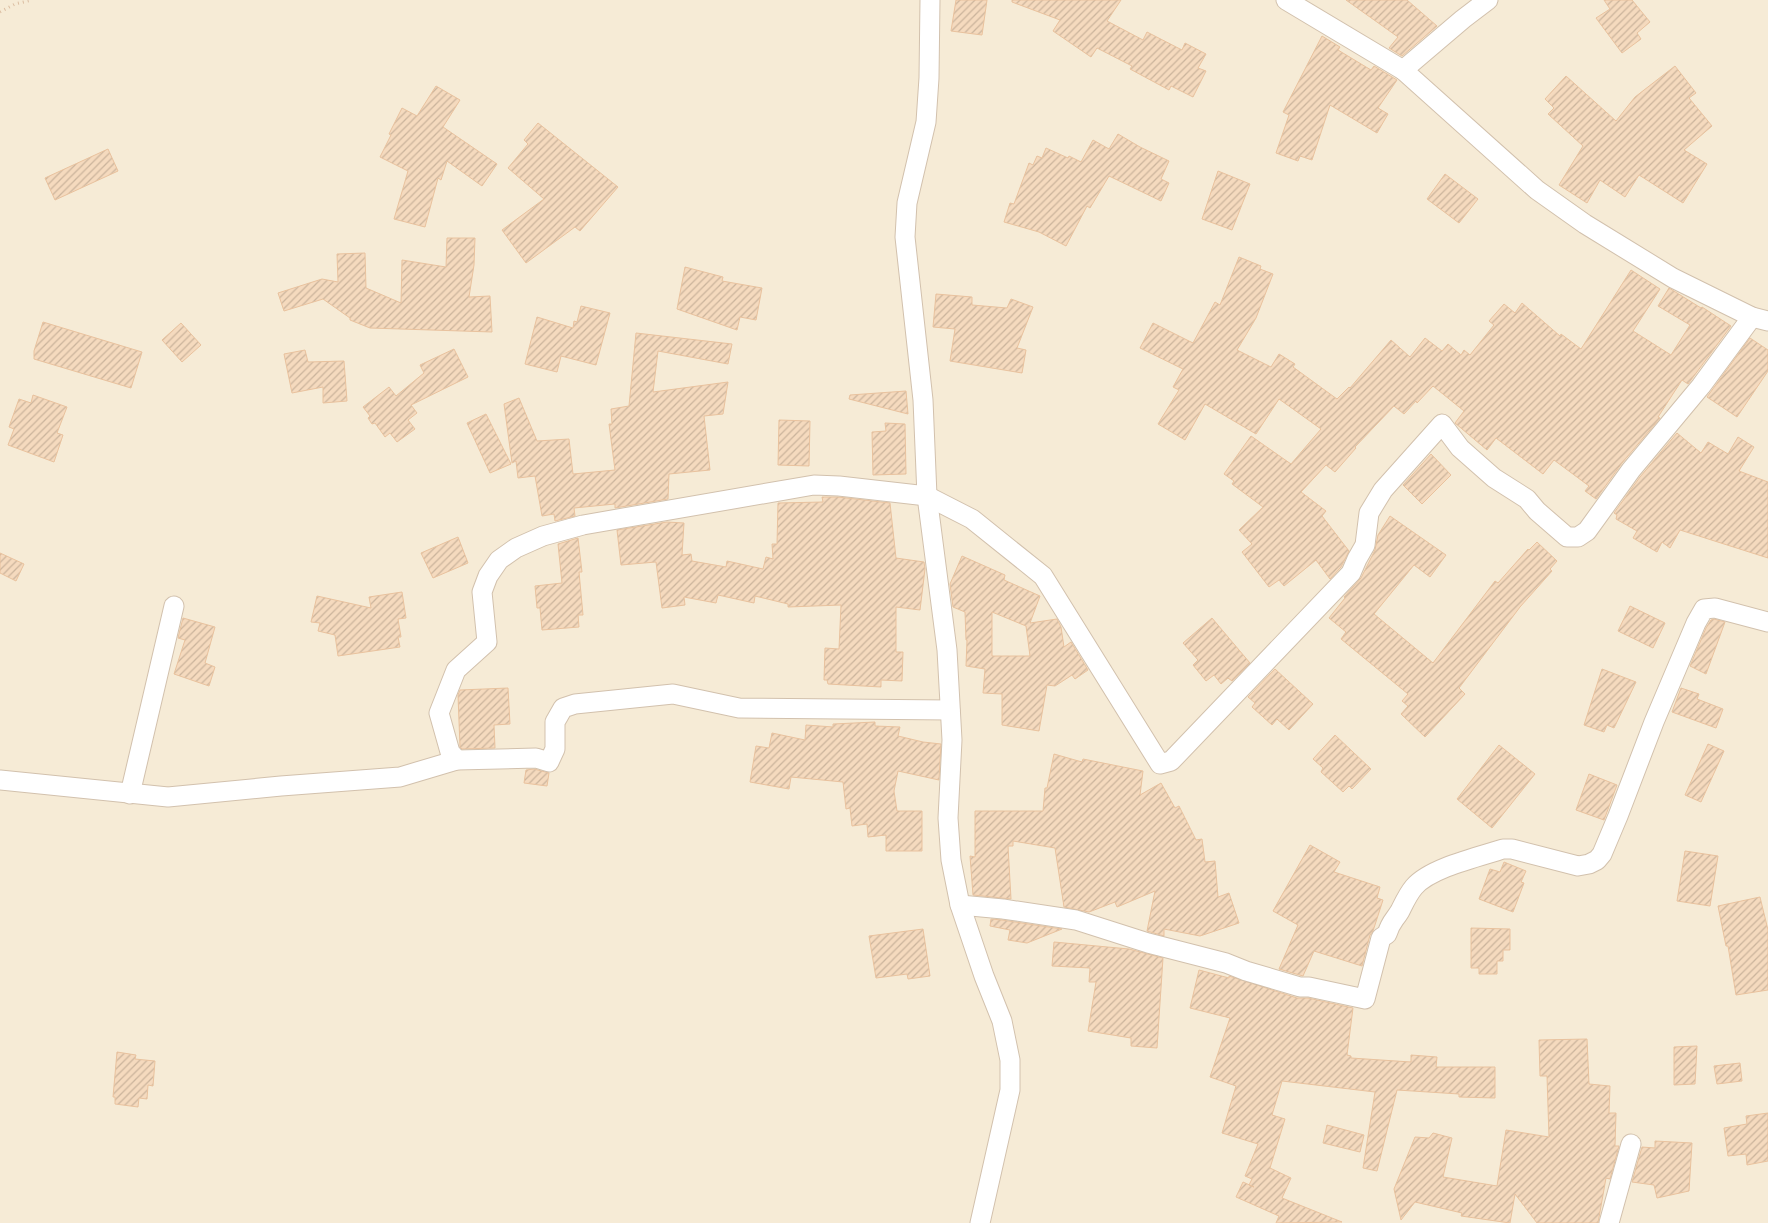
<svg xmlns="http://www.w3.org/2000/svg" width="1768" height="1223" font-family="'Sofia Sans Condensed',sans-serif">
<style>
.residential{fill:#f6ebd6}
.building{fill:url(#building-hatch);stroke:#e9c29e;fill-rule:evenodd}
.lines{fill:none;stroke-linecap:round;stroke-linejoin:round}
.street-casing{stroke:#d2c1ad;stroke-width:21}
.path{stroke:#dbbda1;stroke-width:3;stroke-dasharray:1 4;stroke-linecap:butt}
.street{stroke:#fff;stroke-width:19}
</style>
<defs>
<pattern id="building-hatch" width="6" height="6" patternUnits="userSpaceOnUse" patternTransform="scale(1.25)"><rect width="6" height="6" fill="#f5dabe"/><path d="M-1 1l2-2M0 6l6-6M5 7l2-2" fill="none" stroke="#cbb49c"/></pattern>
</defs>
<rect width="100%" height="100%" fill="#fef8e9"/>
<rect class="residential" x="0" y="0" width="1768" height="1223"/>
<g class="building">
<path d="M956,0H987L982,35L951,31Z"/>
<path d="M1012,0H1121L1107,21L1143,40L1147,32L1182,50L1185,43L1206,54L1198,68L1206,71L1193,97L1171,86L1169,90L1130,69L1132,66L1097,48L1091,57L1053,31L1060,20L1012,2Z"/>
<path d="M1346,0H1407L1437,26L1402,56L1389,48L1398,37Z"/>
<path d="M1604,0H1632L1650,22L1637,33L1641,39L1622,53L1596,18L1610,9Z"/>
<path d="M1322,36L1340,47L1338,50L1371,70L1374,66L1397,80L1378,108L1388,114L1377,133L1330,105L1312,160L1300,156L1298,161L1276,153L1289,115L1283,112Z"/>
<path d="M1675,66L1696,93L1689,98L1712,126L1684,150L1707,164L1683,203L1639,175L1625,197L1600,180L1587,203L1559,185L1583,146L1548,114L1554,108L1545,99L1566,76L1616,121L1635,97Z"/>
<path d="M436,86L460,100L443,127L497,164L482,186L447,161L441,180L438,178L425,227L394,219L408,171L380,157L391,135L389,134L402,108L417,116Z"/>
<path d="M538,123L618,187L580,231L575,227L526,263L502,230L544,199L508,168L528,144L524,140Z"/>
<path d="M1118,134L1140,147L1169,161L1161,179L1169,183L1161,201L1109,176L1090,208L1087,206L1066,246L1039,232L1004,222L1010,203L1014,204L1029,163L1033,165L1037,156L1042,158L1046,148L1068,158L1069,156L1081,162L1093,140L1109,149Z"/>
<path d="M108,149L118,171L55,200L45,178Z"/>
<path d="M1218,171L1250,184L1232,230L1202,219Z"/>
<path d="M1445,174L1478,199L1459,223L1427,199Z"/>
<path d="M447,238H475L474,265L469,297L490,296L492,332L370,328L350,320V318L323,299L284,311L278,293L322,279L338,282L337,254L365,253L366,288L401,303L402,260L446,267Z"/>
<path d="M1239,257L1261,266L1260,269L1273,274L1256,318L1237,350L1271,367L1279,354L1295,364L1293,367L1337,399L1349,387L1350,388L1391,340L1410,357L1425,338L1442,351L1448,344L1461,355L1464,350L1470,355L1494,325L1489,321L1504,304L1515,313L1522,303L1560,336L1561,334L1581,349L1631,270L1660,289L1633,331L1671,355L1690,325L1658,306L1669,288L1701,308L1702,307L1731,326L1688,384L1682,380L1658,417L1660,418L1622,463L1596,499L1585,491L1589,486L1554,460L1543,474L1496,438L1487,450L1455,423L1464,411L1433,386L1417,403L1416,401L1404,414L1394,406L1355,447L1356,448L1335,472L1326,465L1301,492L1326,511L1322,516L1349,551L1341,567L1330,579L1316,560L1284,586L1279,580L1269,587L1242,552L1252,544L1239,530L1263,507L1232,484L1234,481L1224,474L1251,436L1291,464L1321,429L1279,399L1256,434L1205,404L1185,440L1158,424L1179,390L1173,387L1183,369L1140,348L1153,323L1193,343L1215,302L1220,305Z"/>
<path d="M685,267L723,277L722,281L762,288L756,320L740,317L737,330L677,309Z"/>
<path d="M936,294L972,297V305L1007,308L1011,299L1033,307L1017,348L1026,350L1022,373L950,361L955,329L933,327Z"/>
<path d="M581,306L610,313L596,365L561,356L557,372L525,364L537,317L573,328L574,321L577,322Z"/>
<path d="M43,322L142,352L131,388L34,359V351Z"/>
<path d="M181,323L201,345L182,362L162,340Z"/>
<path d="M636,333L732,344L728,364L658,351L653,392L728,382L723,414L704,416L710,470L669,474L668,499L615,508V504L574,508L575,516L555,521L554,514L542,516L535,476L518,478L516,461L512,463L504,404L519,398L537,441L569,439L573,474L615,470L609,424H612L611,409L629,406Z"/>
<path d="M1750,338L1768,350V371L1737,417L1707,397Z"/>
<path d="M454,349L468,377L411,405L417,413L408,420L415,429L397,442L390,433L385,437L375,423L372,424L368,418L370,416L363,407L389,387L396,396L424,373L420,365Z"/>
<path d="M305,350L308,362L344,361L347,401L323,403V387L292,393L284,354Z"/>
<path d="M906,391L908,414L849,399L850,395Z"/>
<path d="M33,395L67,407L57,433L63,435L54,462L8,445L14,429L9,427L19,399L31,403Z"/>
<path d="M486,414L511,464L490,473L467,423Z"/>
<path d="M779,420L810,421L809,466L778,465Z"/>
<path d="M885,423L905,424L906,474L873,475L872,432L886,431Z"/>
<path d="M1677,433L1701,453L1708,442L1728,454L1738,437L1754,447L1739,471L1768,482V558L1680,530L1670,548L1662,542L1657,552L1633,538L1637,531L1616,519L1617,515L1614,513L1640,477Z"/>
<path d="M1431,454L1451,475L1422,504L1403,485Z"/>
<path d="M822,497H838L890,503L896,558L924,562L925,569L920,610L896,607V652H903L902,681L881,680V687L828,684L827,680H824L825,648L839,649L841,605L788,607V604L755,596L754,603L718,595L716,603L684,597L685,605L662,608L656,562L621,565L617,530L667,522L684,523L682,555L691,554L692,561L726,567L727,561L763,569L766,557L773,559L772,544H777L778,503L823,502Z"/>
<path d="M1390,516L1446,555L1430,577L1414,565L1374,614L1433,663L1495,581L1498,583L1528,549L1529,550L1537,542L1557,561L1550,569L1552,571L1520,607L1459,688L1465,694L1425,737L1401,714L1408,706L1402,701L1408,694L1341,639L1346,632L1329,618L1345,598L1344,597L1361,578L1375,550L1378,535Z"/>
<path d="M458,537L468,563L433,578L421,553Z"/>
<path d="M578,538L582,572H579L583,615H578L579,627L542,630L540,608H537L535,586L562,583L558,544Z"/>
<path d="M0,553L24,564L16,581L0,573Z"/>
<path d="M962,556L1005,575L1004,580L1040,596L1030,623L1057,619L1061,627L1064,647L1071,642L1088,670L1075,679L1072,675L1055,686L1047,685L1039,731L1002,725V694L983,693L985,669L966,666L967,640H966L965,612L953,607L950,584ZM992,612L1026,626L1030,656H992Z"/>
<path d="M402,592L406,618L398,619L401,637H398L400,647L338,656L335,635L318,631L320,623L311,622L317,596L371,608L369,597Z"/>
<path d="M1630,606L1665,623L1653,648L1618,631Z"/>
<path d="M183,618L215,627L205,663L215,667L209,686L174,674L185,640L178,638Z"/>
<path d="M1212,618L1250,663L1232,681L1228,678L1221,684L1214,675L1206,681L1193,665L1198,660L1183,643Z"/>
<path d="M1714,619L1725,622L1706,674L1690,666L1706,628L1711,620Z"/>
<path d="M1275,669L1313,704L1289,730L1277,719L1272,725L1252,707L1255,703L1248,697Z"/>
<path d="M1602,669L1636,682L1614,728L1607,725L1604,732L1584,725Z"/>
<path d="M508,688L510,724L494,725L495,748L462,749L460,747L458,695L460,690Z"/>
<path d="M1681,688L1699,694L1697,699L1723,709L1716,728L1672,712Z"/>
<path d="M875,722V726L900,727L898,736L923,742L941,744L939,780L898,771L894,791L897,811H922V851H886V835L868,837L867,824L852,826L850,808L846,809L843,782L791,777L789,789L750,782L756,746L769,748L772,733L805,740L806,725L833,727V724Z"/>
<path d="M1335,735L1371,769L1352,789L1349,786L1343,792L1321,772L1323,768L1313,759Z"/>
<path d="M1708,744L1724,751L1701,802L1685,795Z"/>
<path d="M1499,745L1535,774L1492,828L1457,799Z"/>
<path d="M1054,754L1082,762L1083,759L1143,771L1140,795L1161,783L1175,808L1179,806L1196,840L1202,839L1205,862L1215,861L1218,897L1229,893L1239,923L1200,936L1164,929V936L1147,931L1155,891L1117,907L1115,902L1089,912L1064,907L1055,848L1013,841V846H1008L1011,899L973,895L970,856L975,857V811H1043L1045,788H1047Z"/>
<path d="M534,769L549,773L547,786L524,783L526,770Z"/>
<path d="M1589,774L1617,785L1604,820L1576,810Z"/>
<path d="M1310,845L1340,862L1334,872L1380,887L1377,898L1383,900L1373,931L1370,935L1362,966L1314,951L1303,976L1279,969L1298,925L1273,911Z"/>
<path d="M1685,851L1718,856L1710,906L1677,901Z"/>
<path d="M1504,862L1526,871L1521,882L1524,883L1513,912L1479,899L1490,869L1500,872Z"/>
<path d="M1760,897L1768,930V990L1736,995L1728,946H1726L1718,906Z"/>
<path d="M991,919L1002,920L1062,929L1027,943L1008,940L1010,930L990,926Z"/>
<path d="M1471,928L1510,929V950H1503V961H1497V974H1479V968H1471Z"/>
<path d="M923,929L930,976L908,979L907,974L876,978L869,936Z"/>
<path d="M1054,942L1129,949L1163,958L1157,1048L1131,1046V1038L1088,1031L1096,982H1089L1090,968L1052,966Z"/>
<path d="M1199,970L1229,978V976L1297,998H1308L1353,1008L1347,1055L1351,1056V1058L1411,1062V1055L1437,1057L1436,1067H1495V1098L1459,1097V1094L1397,1090L1377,1171L1363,1168L1375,1092L1282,1081L1272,1115L1285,1119L1270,1168L1291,1178L1282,1198L1342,1222L1276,1223L1279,1216L1236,1197L1243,1182L1254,1187L1249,1185L1252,1179L1245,1176L1258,1144L1222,1133L1236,1086L1210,1077L1230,1018L1190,1008Z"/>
<path d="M1587,1039L1589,1084L1610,1086L1609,1113H1616L1615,1146H1619L1610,1179L1606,1178L1598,1223H1537L1515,1194L1510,1223L1461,1216L1462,1213L1415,1202L1401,1220L1394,1189L1415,1137L1429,1138L1433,1133L1452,1138L1443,1177L1497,1186L1506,1130L1549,1137L1547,1076H1540L1539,1040Z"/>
<path d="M1697,1046L1695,1084L1674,1085V1047Z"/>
<path d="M117,1052L136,1055L135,1059L155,1061L153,1086L148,1085L147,1099L139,1098L138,1107L115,1104V1097H113Z"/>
<path d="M1740,1063L1742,1081L1717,1084L1714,1066Z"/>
<path d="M1768,1113V1161L1747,1165L1746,1154L1728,1156L1724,1128L1747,1124L1746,1116Z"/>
<path d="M1327,1125L1364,1135L1360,1152L1323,1143Z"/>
<path d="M1655,1141L1692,1143L1689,1191L1657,1198L1654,1185L1632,1182L1642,1147L1655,1148Z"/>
</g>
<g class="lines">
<g class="street-casing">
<g id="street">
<path d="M930,0L929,78L926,122L907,203L905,237L923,400L927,496L947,650L952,740L948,818L951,860L960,905L984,976L1002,1021L1010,1060V1090L980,1223"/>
<path d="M1286,0L1403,70L1537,190L1585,224L1673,278L1752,317L1768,321"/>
<path d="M1403,70L1463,19L1488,0"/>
<path d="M457,760L450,752L439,713L456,670L487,642L482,592L488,576L499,560L516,548L543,536L583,525L814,485L839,486L927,496L972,519L1043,576L1160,764L1171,761L1351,573L1357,559L1365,545L1369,513L1383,490L1442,424L1460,448L1494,478L1527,499L1537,511L1567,537H1578L1587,531L1631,470L1701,386L1752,317"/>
<path d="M0,780L168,797L281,786L400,777L457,760L536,758L549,762L555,749V722L563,708L575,704L673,694L739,708L950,710"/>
<path d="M130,794L174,606"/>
<path d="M960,905L1003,909L1076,920L1148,943L1226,963L1246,971L1300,987H1309L1365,999L1381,938L1387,934C1391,921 1394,921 1400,911C1404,903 1408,894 1414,887C1430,868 1478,857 1503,849H1512L1578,866L1589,864L1597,860L1602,854L1618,816L1654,722L1696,623L1704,609L1715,608L1768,622"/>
<path d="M1609,1223L1631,1144"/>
</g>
</g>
<path class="path" d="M0,12L15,4L32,0"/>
<use href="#street" class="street"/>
</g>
</svg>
